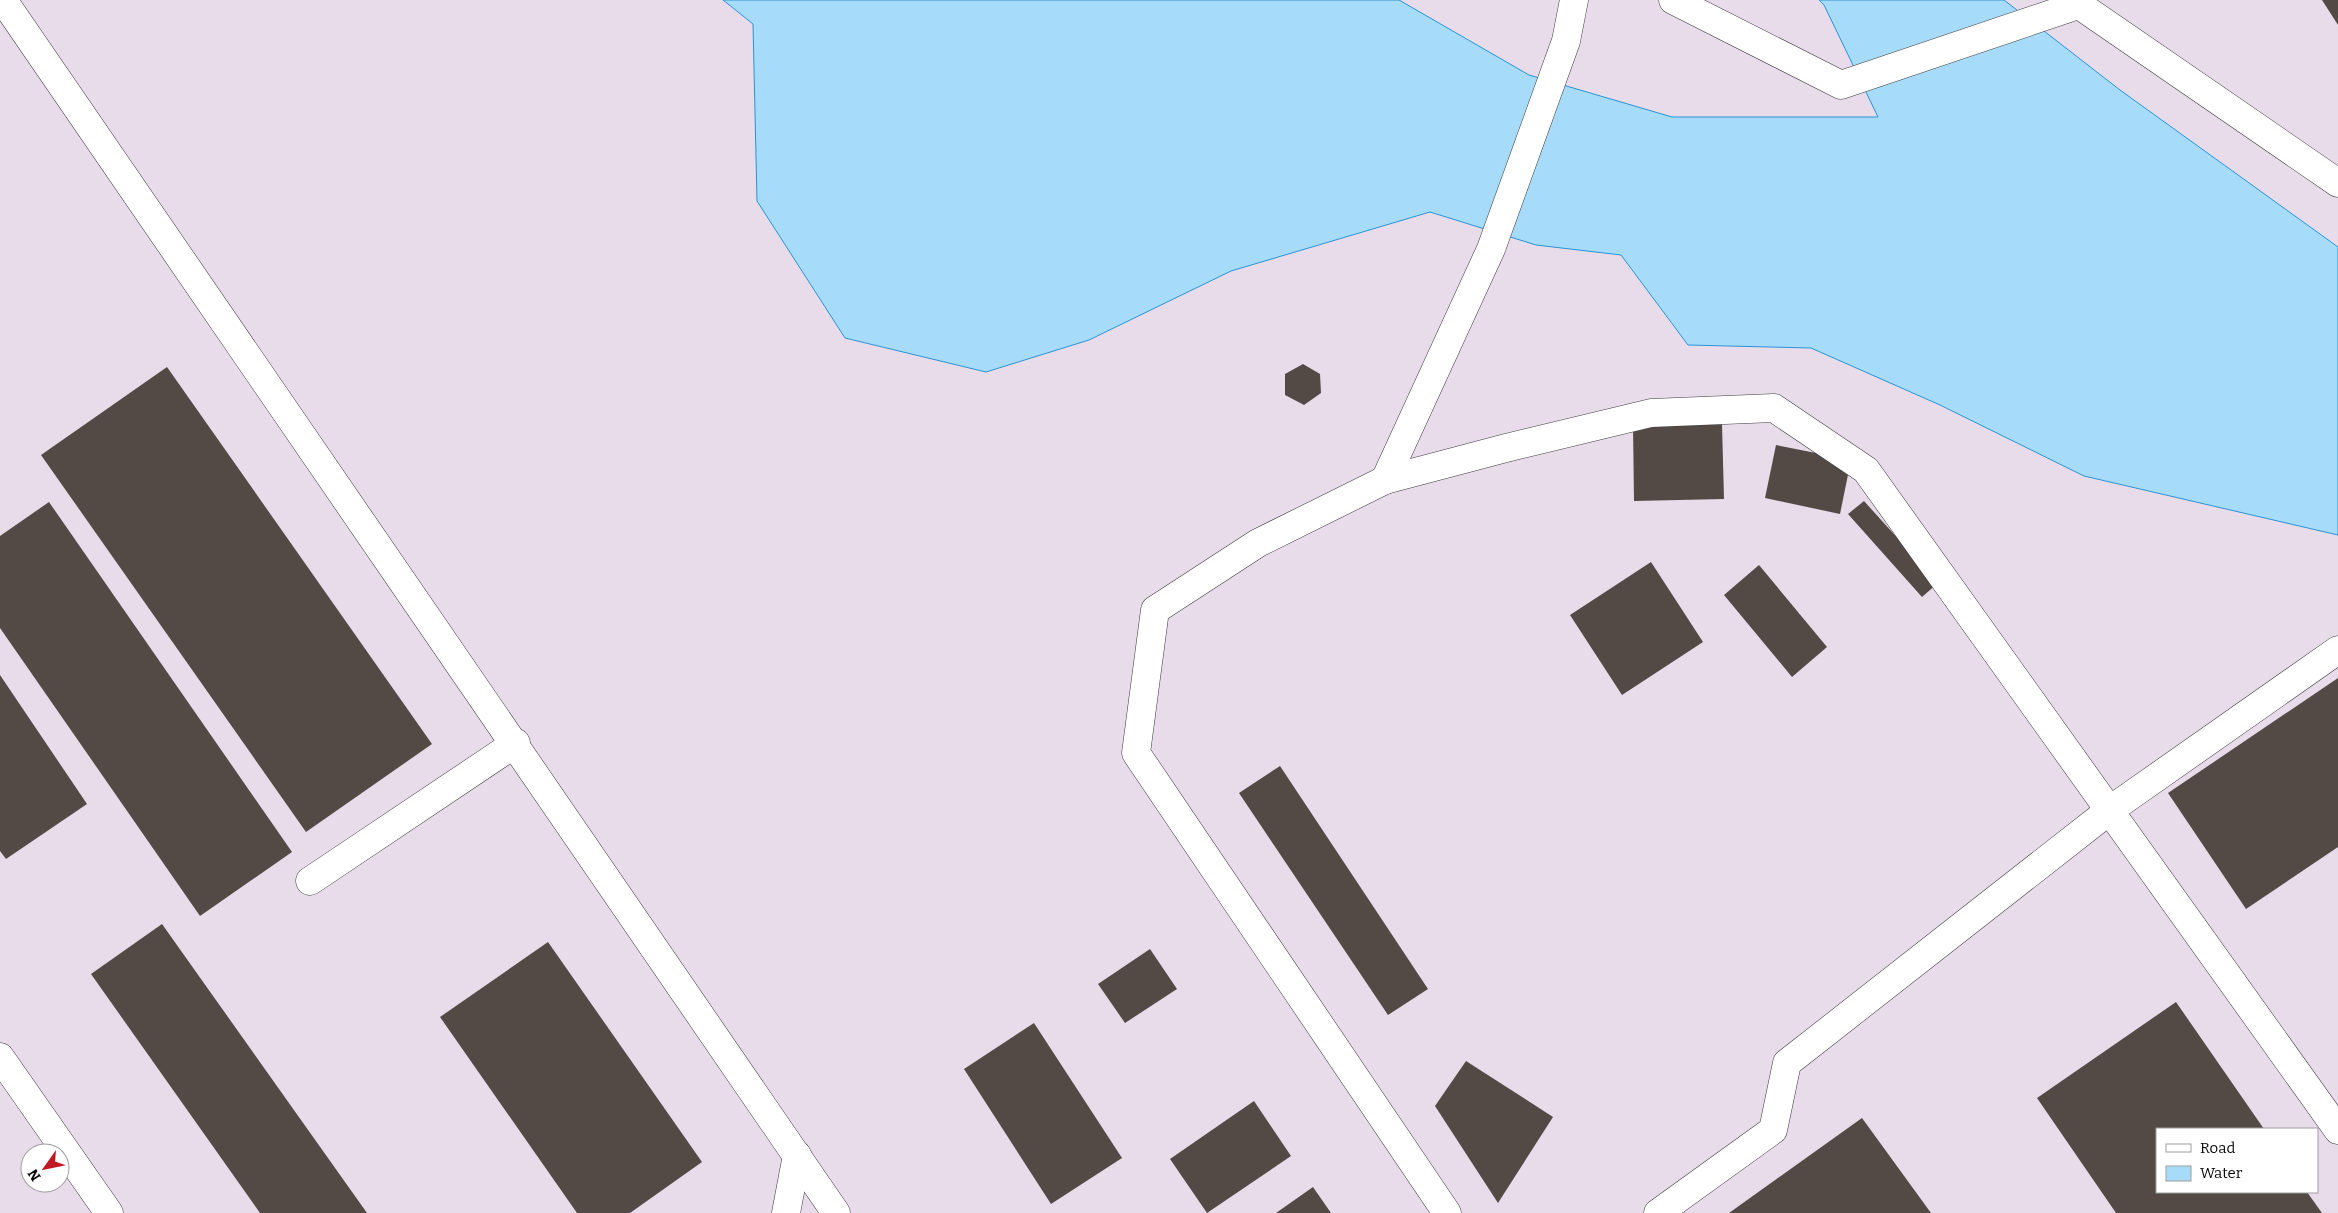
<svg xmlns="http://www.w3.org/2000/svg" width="2338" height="1213" font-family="Bitter,serif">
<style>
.industrial{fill:#e8dcea;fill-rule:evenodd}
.water{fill:#a6dcfa;stroke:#2993d6}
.building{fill:#534a45}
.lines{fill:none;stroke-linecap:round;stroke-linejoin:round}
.minor-casing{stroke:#3c3c3c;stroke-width:29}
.minor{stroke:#fff;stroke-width:28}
</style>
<rect width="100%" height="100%" fill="#fffae6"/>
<path class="industrial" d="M0,0H2338V1213H0ZM2157,1129H2317V1192H2157ZM30,1153H60V1183H30Z"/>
<path class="water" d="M723,0H1399L1529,75L1672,117H1878L1824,5L1819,0H2004L2120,90L2338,247V535L2084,476L1940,405L1811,348L1688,345L1621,255L1536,245L1430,212L1231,271L1089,340L986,372L845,338L757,201L753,24Z"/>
<g class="building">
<path d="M2322,0H2338V25Z"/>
<path d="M1303,364L1320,374L1321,393L1304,405L1285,395V374Z"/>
<path d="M167,367L432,744L306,832L41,455Z"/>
<path d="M1722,424L1724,499L1634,501L1633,425Z"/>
<path d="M1776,445L1851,460L1840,514L1765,498Z"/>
<path d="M1864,501L1938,583L1922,597L1848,514Z"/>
<path d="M49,502L292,852L200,916L0,628V536Z"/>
<path d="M1651,562L1703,642L1622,695L1570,615Z"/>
<path d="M1759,565L1827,647L1792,677L1724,595Z"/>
<path d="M0,675L87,804L6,859L0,851Z"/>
<path d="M2338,678V847L2246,909L2168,793Z"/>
<path d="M1280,766L1428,989L1388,1015L1239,793Z"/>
<path d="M162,924L367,1213H260L91,974Z"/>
<path d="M548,942L702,1162L630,1213H577L440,1017Z"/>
<path d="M1150,949L1177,989L1125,1023L1098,984Z"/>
<path d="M2176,1002L2264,1129H2157V1192H2307L2322,1213H2116L2037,1098Z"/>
<path d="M1034,1023L1122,1158L1051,1204L964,1069Z"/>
<path d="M1466,1061L1553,1117L1498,1203L1435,1106Z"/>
<path d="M1254,1101L1291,1156L1207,1213L1170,1159Z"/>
<path d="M1862,1118L1931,1213H1729Z"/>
<path d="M1313,1187L1331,1213H1276Z"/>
</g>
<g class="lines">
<g class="minor-casing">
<g id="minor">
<path d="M3,0L836,1213"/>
<path d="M1673,0L1841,85L2078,5"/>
<path d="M2072,0L2338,183"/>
<path d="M1385,480L1491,249L1566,41L1574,0"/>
<path d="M310,881L516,743"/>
<path d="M0,1057L109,1213"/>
<path d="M786,1213L797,1155"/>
<path d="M1447,1213L1136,753L1155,610L1258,543L1385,480L1506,448L1651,413L1774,408L1866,470L2338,1130"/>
<path d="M1658,1213L1773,1130L1787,1063L2110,810L2338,650"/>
</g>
</g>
<use href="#minor" class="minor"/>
</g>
<rect x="2156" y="1128" width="162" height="65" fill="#ffffff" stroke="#9d9d9d"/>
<rect x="2166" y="1144" width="25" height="8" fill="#ffffff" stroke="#9d9d9d"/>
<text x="2200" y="1153" font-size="15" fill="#090909">Road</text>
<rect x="2166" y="1166" width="25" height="15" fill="#a6dcfa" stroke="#9d9d9d"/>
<text x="2200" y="1178" font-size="15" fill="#090909">Water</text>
<g transform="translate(45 1168) rotate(237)"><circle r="24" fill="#ffffff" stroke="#9d9d9d"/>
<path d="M0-4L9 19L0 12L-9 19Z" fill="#c11923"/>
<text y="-8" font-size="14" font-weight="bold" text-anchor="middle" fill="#090909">N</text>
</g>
</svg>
